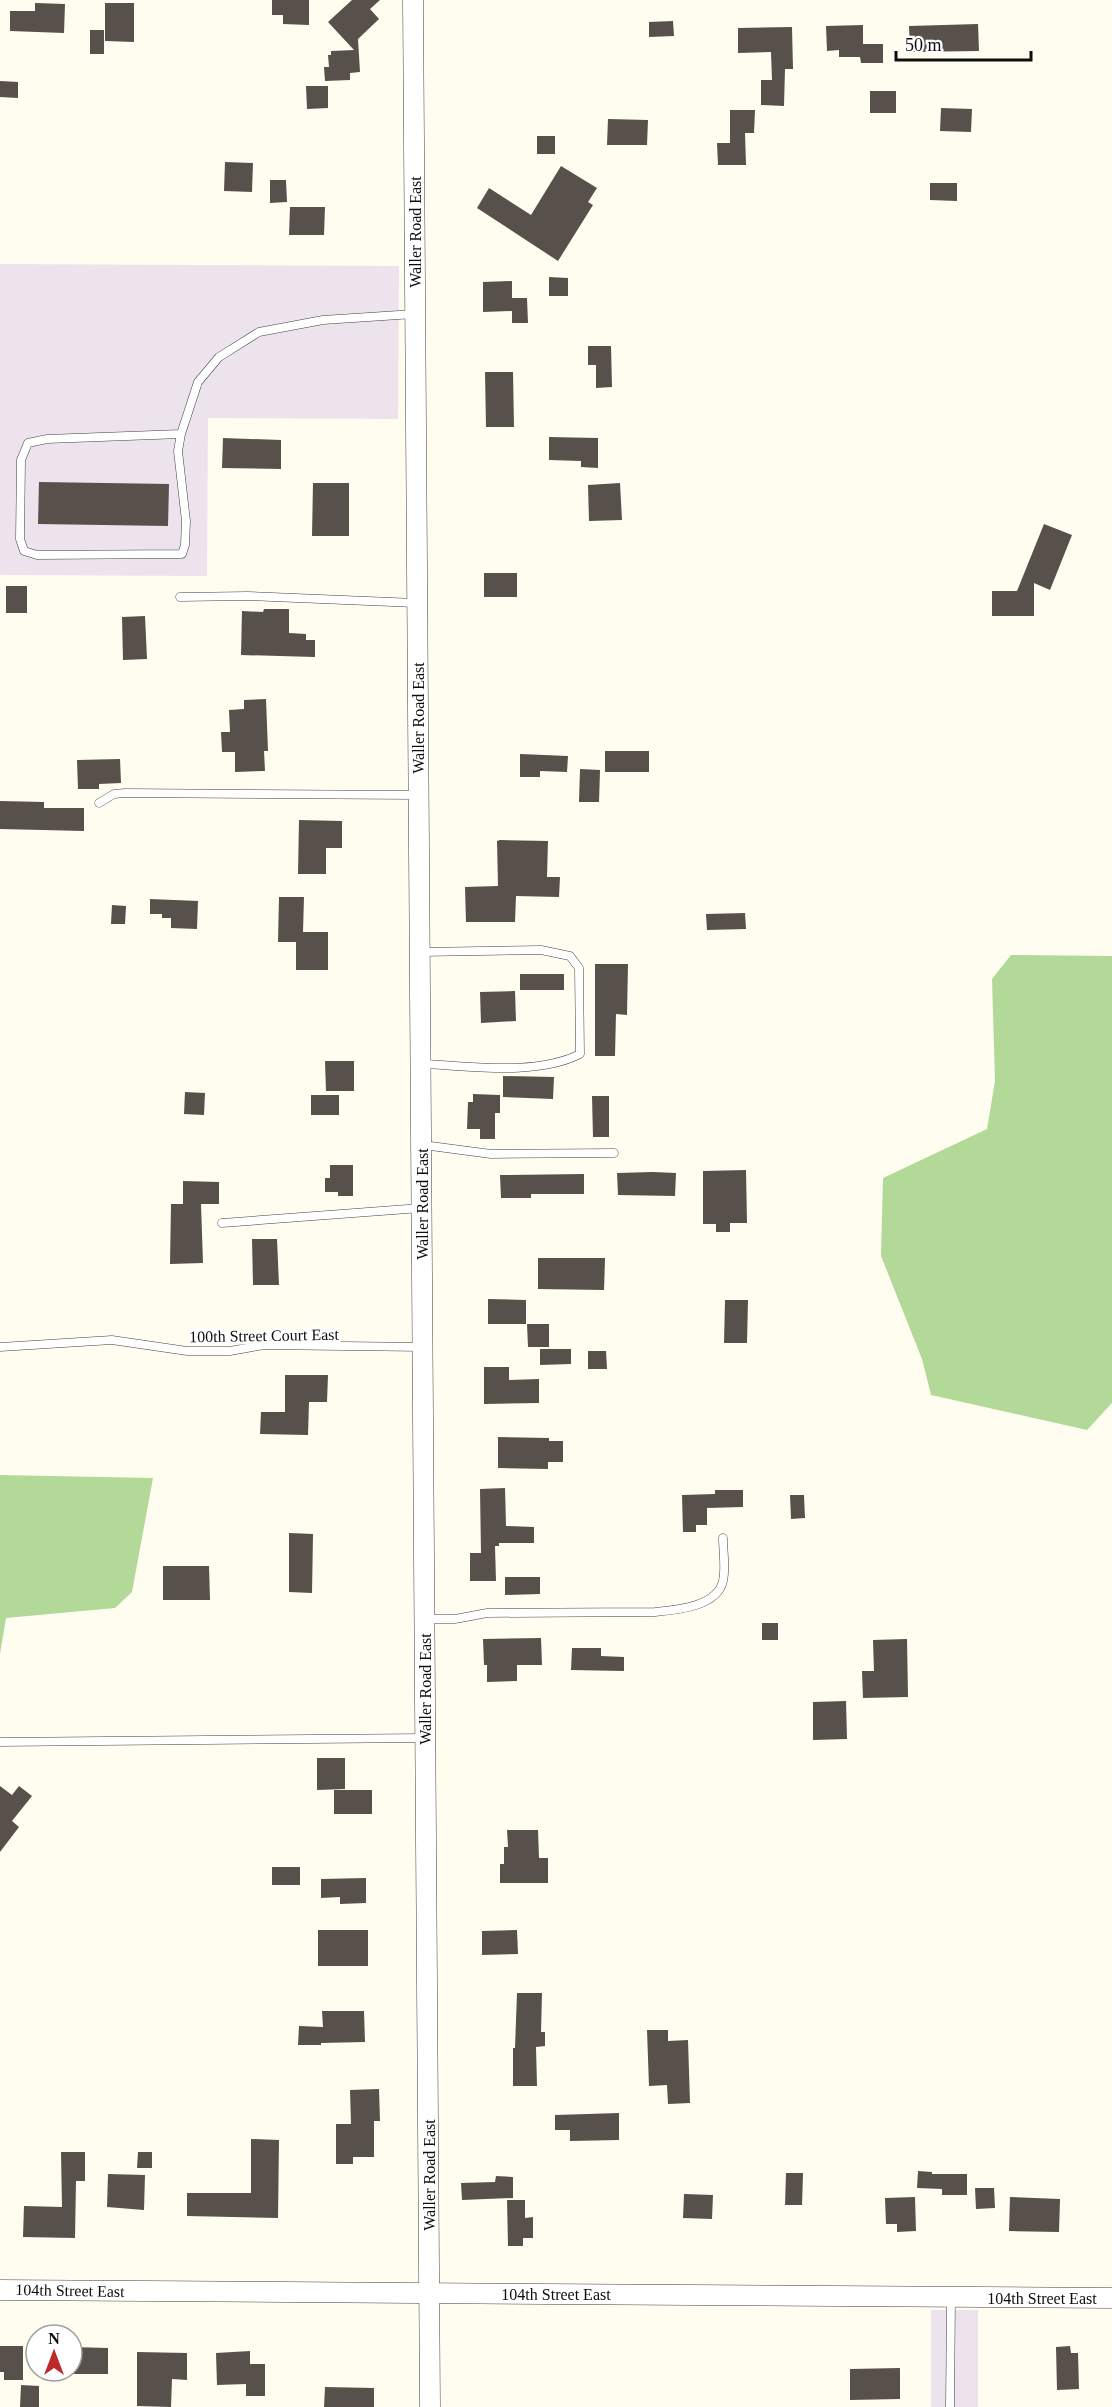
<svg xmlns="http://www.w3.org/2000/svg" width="1112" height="2407" font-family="Georgia,serif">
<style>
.industrial{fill:#ece3ed}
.forest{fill:#b3d999}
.building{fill:#57504b}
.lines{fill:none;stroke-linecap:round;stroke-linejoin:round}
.service-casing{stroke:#414141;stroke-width:9}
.tertiary-casing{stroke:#414141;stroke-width:21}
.service{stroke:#fff;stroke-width:8}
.tertiary{stroke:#fff;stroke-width:20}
.labels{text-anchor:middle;stroke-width:6;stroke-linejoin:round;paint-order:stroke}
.street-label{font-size:16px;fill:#0e0e0e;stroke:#fff}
</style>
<rect width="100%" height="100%" fill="#fffdf0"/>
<g class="industrial">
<path d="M0,264L399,266L398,419L208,418L207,576L0,575Z"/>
<rect x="931" y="2310" width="47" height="97"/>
</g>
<g class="forest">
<path d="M1011,955L1112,956V1403L1087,1430L931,1395L922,1359L881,1256L883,1178L987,1129L995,1081L992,979Z"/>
<path d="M0,1475L153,1478L132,1592L115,1608L6,1618L0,1654Z"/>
</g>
<g class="building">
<path d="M272,0H309V25L283,24V15H272Z"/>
<path d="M352,0H380L370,9L379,19L358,39L360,72L350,73V80L325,81L324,67H329L328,55H331V51L354,50L328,22Z"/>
<path d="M35,3L65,4L64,33L10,31V11H35Z"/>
<path d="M105,3H134V42L105,41Z"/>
<path d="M673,21L674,36L649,37V22Z"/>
<path d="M978,24L979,51L910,52L909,26Z"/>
<path d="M863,25V44H883V63H861L860,57H839V50L827,51L826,26Z"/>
<path d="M792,27L793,69H785L784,106L761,105V80H772L771,52L738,53V28Z"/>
<rect x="90" y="30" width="14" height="24"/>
<path d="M0,81L18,82V98L0,97Z"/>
<path d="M306,86H328V108L307,109Z"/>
<rect x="870" y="91" width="26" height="22"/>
<path d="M941,108L972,109L971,132L940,131Z"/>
<path d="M730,110H755L754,133H745L746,165H718L717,143H730Z"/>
<path d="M608,119L648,120L647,145H607Z"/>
<rect x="537" y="136" width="18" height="18"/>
<path d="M225,162L253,163L252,192L224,191Z"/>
<path d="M561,166L597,188L588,202L593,205L558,261L477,208L489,188L531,215Z"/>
<path d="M270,180H286L287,202L270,203Z"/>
<path d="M930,183H957V201L930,200Z"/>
<path d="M290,207H325L324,235H289Z"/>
<path d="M549,277L568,278V296H549Z"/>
<path d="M512,281V298H527L528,323H512V311L483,312V282Z"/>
<path d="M588,346H611L612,387L596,388V365H588Z"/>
<path d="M485,372H513L514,427H486Z"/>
<path d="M549,437L598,438V468L581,467V461L549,460Z"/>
<path d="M223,438L281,440V469L222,468Z"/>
<path d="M39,482L169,484L168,526L38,524Z"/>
<path d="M313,483H349V536H312Z"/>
<path d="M620,483L622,520L589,521L588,485Z"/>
<path d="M1044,524L1072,535L1050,590L1034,583V616H992V591H1017Z"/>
<rect x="484" y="573" width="33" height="24"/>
<rect x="6" y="586" width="21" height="27"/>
<path d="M264,609H289V633L306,634V640H315V657L241,655L242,611L263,612Z"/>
<path d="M145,616L147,659L123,660L122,617Z"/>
<path d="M266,699L268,751H264L265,771L235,772V752H222L221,732H230L229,710L244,709V700Z"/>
<rect x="605" y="751" width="44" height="21"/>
<path d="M520,754L568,756L567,772L540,771V777H520Z"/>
<path d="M120,759L121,783L99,784V789H78L77,760Z"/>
<path d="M580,769L600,770L599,802H579Z"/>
<path d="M0,801L44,802V808H84V831L0,829Z"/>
<path d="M299,820L342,821V848H326V874H298Z"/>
<path d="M500,840L548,841L547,877H560L559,897L516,896L515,922H466L465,887L498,886L497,841Z"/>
<path d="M279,897H304L303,932H328V970H296V942H278Z"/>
<path d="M150,899L198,901L197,929L171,928V918H162V914H150Z"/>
<path d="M112,905L126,906L125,924H111Z"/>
<path d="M745,913L746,929L707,930L706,914Z"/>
<path d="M595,964H628L627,1015L616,1014L615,1056H595Z"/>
<rect x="520" y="974" width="44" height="16"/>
<path d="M515,991L516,1021L481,1023L480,992Z"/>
<path d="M325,1061H354V1091H326Z"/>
<path d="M503,1076L554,1077L553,1099L503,1097Z"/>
<path d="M185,1092L205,1093L204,1115L184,1114Z"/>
<path d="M473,1094L500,1095V1113H495V1139H480V1129H467L468,1102H473Z"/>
<rect x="311" y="1095" width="28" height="20"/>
<path d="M592,1096H609V1137H593Z"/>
<path d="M330,1165H353V1196H338V1192H325V1178H330Z"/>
<path d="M746,1170L747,1223H730V1232H716V1224H703V1171Z"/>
<path d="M653,1172L676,1173L675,1196L618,1195L617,1173Z"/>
<path d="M584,1174V1194H531V1198H501L500,1175Z"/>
<path d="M183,1181L219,1182V1204H201L203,1263L170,1264L171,1204H183Z"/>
<path d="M252,1239H277L279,1285H253Z"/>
<path d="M538,1258H605L604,1290L538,1289Z"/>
<path d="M488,1299L526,1300V1324H488Z"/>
<path d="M725,1300H748L747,1343H724Z"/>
<path d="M527,1324H549V1347H528Z"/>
<path d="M540,1349H571V1364L540,1365Z"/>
<path d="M588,1351H606L607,1369H588Z"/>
<path d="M484,1367H509V1380L539,1379V1403L484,1404Z"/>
<path d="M285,1375H328L327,1402H309L308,1435L260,1434L261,1412H285Z"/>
<path d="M498,1437L549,1438V1441H563V1462H548V1469L498,1468Z"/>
<path d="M505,1488L506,1526L534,1527V1543H499V1546H495L496,1581H470V1553H481L480,1489Z"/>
<path d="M715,1490H743V1507L707,1508V1525H696V1532H683L682,1495L715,1494Z"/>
<path d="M790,1495H804L805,1518L791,1519Z"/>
<path d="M289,1533L313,1534L312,1593L289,1592Z"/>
<path d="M163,1566H209L210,1600H163Z"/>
<path d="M505,1577H540V1594L505,1595Z"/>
<rect x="762" y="1623" width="16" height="17"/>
<path d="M541,1638L542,1665H517V1681L487,1682V1665H484L483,1639Z"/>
<path d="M907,1639L908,1697L863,1698L862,1671H874L873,1640Z"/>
<path d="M572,1648H601V1656L624,1657V1671L571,1670Z"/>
<path d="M846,1701L847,1739L813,1740V1702Z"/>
<path d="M317,1758H345V1789L317,1790Z"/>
<path d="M0,1786L12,1795L19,1786L32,1796L12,1821L19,1827L0,1852Z"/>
<rect x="334" y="1790" width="38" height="24"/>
<path d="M507,1830H538L539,1858H548V1883H500V1864H504V1847H508Z"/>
<rect x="272" y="1867" width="28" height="18"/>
<path d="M366,1878V1903L340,1904V1897L321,1898V1879Z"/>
<rect x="318" y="1930" width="50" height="36"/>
<path d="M517,1930L518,1954L482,1955V1931Z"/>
<path d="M517,1993H542L541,2032H545V2046L536,2047L537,2086H513V2048H515Z"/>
<path d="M322,2011H364L365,2042L321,2043V2045H298L299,2026L323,2027Z"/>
<path d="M647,2030H668V2041L688,2040L690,2103L668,2104L667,2085L649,2086Z"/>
<path d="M379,2089L380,2121H374V2157H353V2164H336V2124H351L350,2090Z"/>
<path d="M619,2113V2140L570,2141V2130H555V2115Z"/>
<path d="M251,2139L279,2140L278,2218L187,2216V2193H251Z"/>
<path d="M61,2152H85V2181H76L75,2238L23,2237L24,2206L62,2207Z"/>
<path d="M138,2152H152V2168H137Z"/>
<path d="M918,2171L932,2172V2174H967V2195H942V2189L917,2188Z"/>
<path d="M786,2173H803L802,2205H785Z"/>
<path d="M108,2174L145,2175L144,2210L107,2207Z"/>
<path d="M496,2176L513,2177V2198L462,2200L461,2183L495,2182Z"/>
<path d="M975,2188H994L995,2208L976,2209Z"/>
<path d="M684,2194L713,2195L712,2219L683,2218Z"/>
<path d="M915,2197L916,2231L897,2232V2224H886L885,2198Z"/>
<path d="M1010,2197L1060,2199L1059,2232L1009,2231Z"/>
<path d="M507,2200H525V2218L533,2217V2238H523V2246H508Z"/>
<path d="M0,2346H23V2380H4V2372H0Z"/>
<path d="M1070,2346L1071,2353H1078L1079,2389L1057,2390L1056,2347Z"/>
<path d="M72,2347L108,2348V2374H72Z"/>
<path d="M250,2351V2364H265V2396H246V2384L217,2385L216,2353Z"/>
<path d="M137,2352L187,2353V2380L172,2379L171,2407L137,2406Z"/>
<path d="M900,2368V2399L850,2400V2369Z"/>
<path d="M21,2385L39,2386V2407H20Z"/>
<path d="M325,2387L374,2388V2407H324Z"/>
</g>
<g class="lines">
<g class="service-casing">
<g id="service">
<path d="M181,434L47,439L28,443L21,460L20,539L24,551L37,555L182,554L185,545L186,521L178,451L181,434L198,382L219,357L259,332L323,320L414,314"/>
<path d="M180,597L247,596L416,603"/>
<path d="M99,803L114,794L125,793L417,795"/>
<path d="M421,952L541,950L570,956L579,968L580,1054C537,1076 471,1066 423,1064"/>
<path d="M423,1145L491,1154L614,1153"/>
<path d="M222,1223L421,1208"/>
<path d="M0,1347L112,1340L187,1351H230L264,1345L423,1347"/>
<path d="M426,1619H455L487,1613L655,1612C676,1610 717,1607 723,1581C726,1567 723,1552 723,1538"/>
<path d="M0,1742L424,1738"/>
<path d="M950,2407L951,2298"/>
</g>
</g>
<g class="tertiary-casing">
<g id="tertiary">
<path d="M413,0L430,2407"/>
<path d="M0,2290L1112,2298"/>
</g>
</g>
<use href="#service" class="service"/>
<use href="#tertiary" class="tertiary"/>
</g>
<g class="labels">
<g class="street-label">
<text transform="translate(415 232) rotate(-90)" y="6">Waller Road East</text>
<text transform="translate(418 718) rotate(-90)" y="6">Waller Road East</text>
<text transform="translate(422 1204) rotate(-90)" y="6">Waller Road East</text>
<text transform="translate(264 1335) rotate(-1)" y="6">100th Street Court East</text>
<text transform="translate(425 1689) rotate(-90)" y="6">Waller Road East</text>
<text transform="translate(429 2175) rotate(-90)" y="6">Waller Road East</text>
<text transform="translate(70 2290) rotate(1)" y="6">104th Street East</text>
<text x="556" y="2300">104th Street East</text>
<text x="1042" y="2304">104th Street East</text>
</g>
</g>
<g transform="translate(54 2353)"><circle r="28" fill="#ffffff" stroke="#9f9f9f" stroke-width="1.5"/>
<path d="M0-4.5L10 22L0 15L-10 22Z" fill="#bd2928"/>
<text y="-9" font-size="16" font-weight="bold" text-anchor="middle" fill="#0e0e0e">N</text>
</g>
<path d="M896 51v9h135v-9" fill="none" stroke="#0e0e0e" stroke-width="3"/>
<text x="905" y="51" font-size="18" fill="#0e0e0e" stroke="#ffffff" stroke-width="4.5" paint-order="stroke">50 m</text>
</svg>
